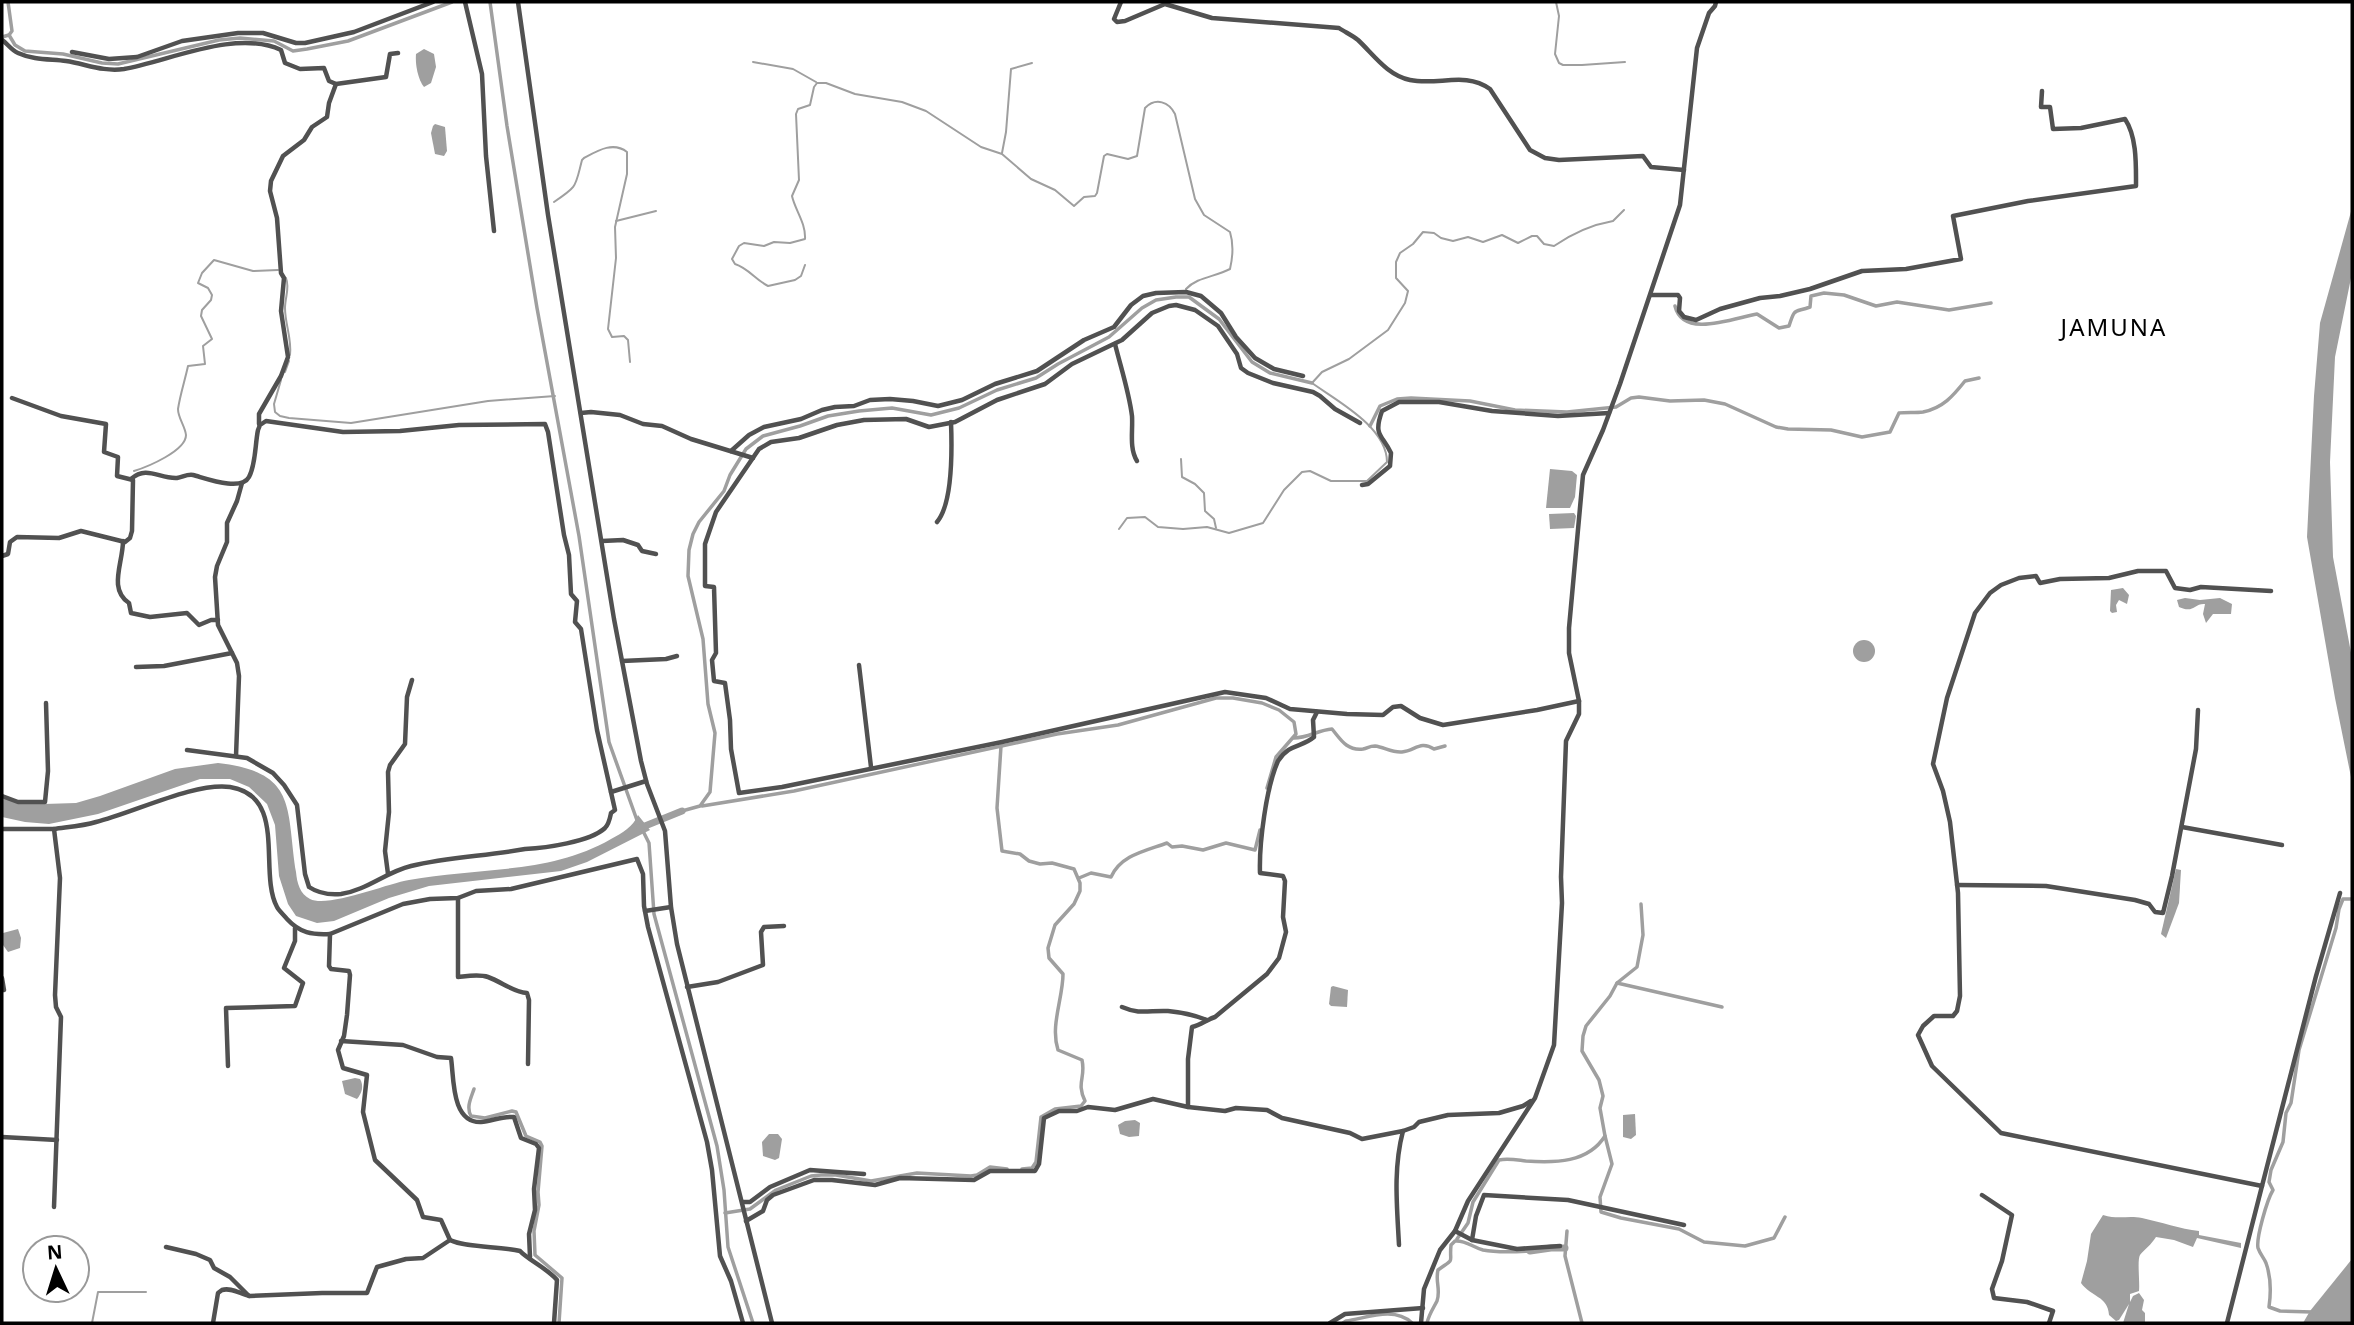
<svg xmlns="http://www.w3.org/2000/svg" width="2354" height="1325" font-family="'Noto Sans',sans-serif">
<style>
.water{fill:#9f9f9f}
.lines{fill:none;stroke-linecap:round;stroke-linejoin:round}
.stream{stroke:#9f9f9f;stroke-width:2}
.canal{stroke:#9f9f9f;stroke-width:3.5}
.river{stroke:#9f9f9f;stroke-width:7}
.minor{stroke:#515151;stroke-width:4.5}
.labels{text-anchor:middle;stroke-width:6;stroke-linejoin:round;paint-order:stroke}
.quarter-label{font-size:24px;letter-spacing:2px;fill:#000;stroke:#fff}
</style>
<rect width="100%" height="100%" fill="#fff"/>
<g class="water">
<path d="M424,49L434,54L436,67L431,83L424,87C418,80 415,64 416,54Z"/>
<path d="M435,124L445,127L447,151L444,156L435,154L431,133L433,126Z"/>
<path d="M2352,208V273L2335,357L2330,462L2333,557L2352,658V782L2335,698L2307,537L2314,396L2320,323Z"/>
<path d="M1550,469L1572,471L1577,475L1575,497L1570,508H1546Z"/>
<path d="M1574,513L1576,516L1574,528L1550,529L1549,514Z"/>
<path d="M2123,588L2129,595L2127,604L2119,600L2116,605L2117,612L2112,613L2110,611L2111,590Z"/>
<path d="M2185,598L2200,600L2220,598L2232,604L2231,614H2213L2206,623L2203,614L2205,604C2194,603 2194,614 2179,607L2177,600Z"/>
<circle cx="1864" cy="651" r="11"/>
<path d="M218,763C298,772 286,808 296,872C297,883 300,894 310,899C328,908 386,884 409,880C477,867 549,875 611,839C622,833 633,827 638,815L650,830L587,862L561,871L429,886L389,898L334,921L317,923L296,916L288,904L279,876L275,825L267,804L249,787L230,779H200L98,814L49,824L25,822L2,817V798L44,804L76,803L100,796L175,769Z"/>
<path d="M2176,869L2181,870L2179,903L2166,938L2161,934Z"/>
<path d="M18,929L21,938L20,948L8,952L3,945V933Z"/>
<path d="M1333,986L1348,990L1347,1007L1331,1006L1329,1004L1331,987Z"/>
<path d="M355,1078L360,1079C364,1086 362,1093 357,1099L345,1094L342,1081Z"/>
<path d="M1635,1114L1636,1135L1631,1139L1623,1137V1115Z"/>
<path d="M1135,1120L1140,1123L1139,1136L1129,1137L1120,1134L1118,1125L1125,1121Z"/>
<path d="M769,1134H778L782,1139L779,1158L775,1160L763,1156L762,1142Z"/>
<path d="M2103,1215C2120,1220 2127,1215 2142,1218C2161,1222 2180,1229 2199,1231V1235L2241,1243V1248L2197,1238L2193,1247L2174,1240L2156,1237C2151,1245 2145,1249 2140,1255C2137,1260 2140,1283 2139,1291L2130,1294V1302L2133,1296L2139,1293L2144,1300L2142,1310L2145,1313V1323H2123L2129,1304L2119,1320L2116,1321L2109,1315C2108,1296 2091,1297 2081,1283L2087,1261L2091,1234Z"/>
<path d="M2352,1259V1323H2303L2310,1311Z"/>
</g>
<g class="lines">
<g class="stream">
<path d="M1556,2L1559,16L1555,54L1559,63L1563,65H1582L1625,62"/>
<path d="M753,62L793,69L816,82"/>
<path d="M1002,153L1006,132L1011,69L1032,63"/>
<path d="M554,202C578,186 575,187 582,160L584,158C597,151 613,141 627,152V174L615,227L616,258L608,329L612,337L624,336L628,340L630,362"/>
<path d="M616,221L656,211"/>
<path d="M805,265L801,276L795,280L768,286C756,280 748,268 735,264L732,259L739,246L744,243L764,246L774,242L790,243L805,239C806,223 795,210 792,196L799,180L796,114L798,109L810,105L814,87L817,83H826L855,94L902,102L926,111L981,147L1002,154L1031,179L1055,190L1074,206L1084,197L1095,196L1097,193L1104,156L1107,154L1128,159L1137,156L1145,108C1156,97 1169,102 1175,114L1195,199L1204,215L1230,232C1234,245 1233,256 1230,269C1215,277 1197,277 1186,289"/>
<path d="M286,278C290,288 285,297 285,308C285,324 292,339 290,355"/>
<path d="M285,372L289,361"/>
<path d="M281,380L274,404L275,412L280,416L289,418L351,423L488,401L555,396"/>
<path d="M1181,459L1182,477L1195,484L1204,493L1205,511L1214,519L1216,528"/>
<path d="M134,471C147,467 186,451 186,435C185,426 178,418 178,409C180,395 185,380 188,366L205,364L203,346L212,339L201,316L202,310L211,300L212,295L208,288L198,283L202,273L214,260L253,271L278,270"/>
<path d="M1119,529L1127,518L1145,517L1158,527L1183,529L1207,527L1229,533L1263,523L1284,490L1302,472L1310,471L1331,481H1367L1387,462C1387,427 1337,401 1312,383L1322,372L1349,359L1388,330L1405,303L1408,291L1396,278V262L1400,253L1413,244L1423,232L1434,233L1441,238L1453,241L1468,237L1483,242L1502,235L1518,243L1532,236H1537L1544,244L1554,246C1573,233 1590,225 1613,221L1624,210"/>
<path d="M92,1323L98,1292H146"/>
</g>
<g class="canal">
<path d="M490,2L507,126L537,308L579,536L609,742L638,823"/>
<path d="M9,35L15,45L25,51L63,54L102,63L118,64L219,40L240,38L274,41L293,51L307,49L348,41L452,2"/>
<path d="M2,37L9,35L12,31L8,2"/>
<path d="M1675,306C1683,339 1734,318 1757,314L1779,328L1789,326C1795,307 1794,313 1810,307L1811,296L1824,293L1844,295L1876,306L1897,302L1949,310L1991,303"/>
<path d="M1370,426L1380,406L1397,399L1411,398L1470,401L1515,410L1567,412L1616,407L1631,398L1639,397L1670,401L1704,400L1725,404L1776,427L1788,429L1831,430L1862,437L1890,432L1899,413C1907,412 1915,413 1923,412C1943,408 1953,396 1965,381L1979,378"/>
<path d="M1294,738C1308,738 1318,730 1332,729C1341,740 1347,751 1363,749C1368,748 1369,746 1375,746C1384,747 1392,753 1402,752C1415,751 1420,740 1434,749L1445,746"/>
<path d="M1001,746L997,808L1002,851L1020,854L1029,861L1040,864L1052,863L1074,869L1080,883V891L1074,904L1055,925L1048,948L1049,958L1063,974C1063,998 1050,1026 1058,1050L1082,1060C1086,1078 1076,1082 1085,1101L1081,1106L1055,1109L1041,1117L1036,1162L1032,1168L1022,1169"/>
<path d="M702,806L794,791L1057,734L1118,725L1216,698H1233L1262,703L1279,710L1294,722L1296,734L1276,757L1267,788"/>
<path d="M682,811L700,806L710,792L715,733L708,704L703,639L688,576L689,550L693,534L699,522L724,491L730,475L746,449L763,436L800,426L828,416L859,411L892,408L931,415L959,408L997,390L1036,378L1058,364L1109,337L1142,308L1156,300L1176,297H1189L1219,319L1252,362L1270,373L1312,383"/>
<path d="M642,829L649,843L654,914L717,1146L724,1190L728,1247L753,1323"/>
<path d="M1079,878L1091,873L1111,877C1121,855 1145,851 1167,843L1172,847L1182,846L1203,850L1226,843L1255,850L1260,830"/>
<path d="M1641,904L1643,935L1637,967L1617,983L1722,1007"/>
<path d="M474,1089C471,1098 466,1107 471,1116L485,1118L512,1111L516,1112L526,1136L540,1142L542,1146L538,1192L539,1205L534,1231L535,1255L562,1278L559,1323"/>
<path d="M1605,1136L1612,1164L1600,1197L1601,1212L1621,1218L1679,1229L1704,1242L1745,1246L1774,1238L1785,1217"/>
<path d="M725,1213L750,1209L776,1190L811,1176L821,1175H836L871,1181L917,1173L971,1176L977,1175L990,1167L1007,1169"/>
<path d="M1567,1231L1565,1256L1582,1323"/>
<path d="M1457,1239L1468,1223L1473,1202L1499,1160C1508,1158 1517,1160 1526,1161C1555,1163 1588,1163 1605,1136L1600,1108L1603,1096L1599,1080L1582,1051L1583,1036L1586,1026L1610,996L1617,983"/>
<path d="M2312,1312L2280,1311L2269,1307C2271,1293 2271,1277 2266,1263C2264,1258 2260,1254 2258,1248C2256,1238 2267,1200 2273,1190L2269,1182L2271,1170L2283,1142L2286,1113L2291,1103L2299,1050L2336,928L2339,909L2343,899H2352"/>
<path d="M1343,1323L1346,1321C1367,1318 1394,1306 1412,1323"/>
<path d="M1427,1323C1429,1314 1433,1309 1437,1301C1441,1290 1435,1281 1438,1270C1456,1257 1449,1265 1451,1245L1455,1241C1466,1240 1472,1247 1483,1250C1498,1253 1514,1252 1530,1251"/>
</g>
<g class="river">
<path d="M640,828L682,811"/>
<path d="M1530,1251L1551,1248H1565"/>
</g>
<g class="minor">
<path d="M465,2L482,74L486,156L494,231"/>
<path d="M518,2L548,215L614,619L641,761L647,784L665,831L671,907L677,944L772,1323"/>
<path d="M1121,2L1114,19L1117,22L1125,21L1165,4L1212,18L1339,28C1345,32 1353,36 1358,40C1374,55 1387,75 1410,80C1438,86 1465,71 1490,89L1530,150L1545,158L1559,160L1643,156L1651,167L1684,170"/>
<path d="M2,40C7,43 11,50 18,53C33,60 50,59 66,61C86,64 103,72 124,69C169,61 236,29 281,50L285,63L300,69L324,68L329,81L336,84L386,77L390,54L398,53"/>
<path d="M72,52L109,59L137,57L182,41L238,33H263L296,43H305L354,32L433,2"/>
<path d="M1651,295H1678L1680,298L1679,311L1684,317L1696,320L1720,309L1760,298L1780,296L1810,289L1862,271L1906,269L1961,259L1953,216L2028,201L2136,186C2136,165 2137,137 2125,119L2081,128L2053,129L2050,107H2041L2042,91"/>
<path d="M1115,344C1121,368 1129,392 1132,416C1133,431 1129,448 1137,461"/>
<path d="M581,413L591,412L620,415L643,424L662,426L691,439L753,458"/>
<path d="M1360,423L1335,409L1320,396L1313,392L1273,383L1248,373L1241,368L1237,354L1218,326L1195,310L1176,305L1169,306L1152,313L1122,340L1072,364L1045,384L997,400L955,422L929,427L906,419L864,420L837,425L799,438L771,442L759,449L716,512L705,544V586L714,587L716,653L712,660L714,681L725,683L730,720L731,749L739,793L782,787L1002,742L1225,692L1266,698L1290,709L1347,714L1383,715L1393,707L1401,706L1420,718L1443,725L1537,710L1579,701"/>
<path d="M259,424V414L281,376L288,357L281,311L284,278L281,273L277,218L270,191L271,181L283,156L304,140L312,127L327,117L329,103L336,84"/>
<path d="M731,451L749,435L764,427L801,419L822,410L835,407L854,406L870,400L890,399L913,401L938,406L962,400L995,384L1037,371L1084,340L1114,327L1131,305L1143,296L1156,293L1186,292L1201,296L1221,313L1236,337L1255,358L1274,369L1303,376"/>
<path d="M131,479C147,465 159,479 177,478C183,477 187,474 193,475C205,478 241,492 249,477C256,464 255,444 258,430L260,425L266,421L343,432L400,431L459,425L545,424L548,432L564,535L569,555L571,594L577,601L575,622L581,629L597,730L615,810L611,813C610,818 609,824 605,828C590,842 545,848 525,849C487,856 448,857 411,866C386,872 367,890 341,894C330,895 318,893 309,887L305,874L297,805L284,785L273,773L247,758L187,750"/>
<path d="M1362,485L1368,484L1390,466L1391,453C1382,434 1373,436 1382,411L1399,402H1439L1492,411L1558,416L1609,413"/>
<path d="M937,522C953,503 952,448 951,422"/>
<path d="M123,541C123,563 108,589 129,603L131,613L150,617L187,613L199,625L211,620H218"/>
<path d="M602,541L623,540L638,545L642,551L656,554"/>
<path d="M2,556L8,554L10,542L17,537L59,538L81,531L125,542L130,538L132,531L133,480L117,476L118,457L104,452L106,424L61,416L12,398"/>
<path d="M2271,591L2201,587L2190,590L2175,588L2166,571H2138L2109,578L2060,579L2040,583L2036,576L2019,578L2001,585L1990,593L1975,613L1947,698L1933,764L1943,791L1950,822L1958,893L1960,996L1957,1011L1953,1016H1934L1923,1026L1918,1035L1932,1066L2001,1133L2262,1186L2316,976L2340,893"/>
<path d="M622,661L666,659L677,656"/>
<path d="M859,665L871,767"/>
<path d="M136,667L164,666L232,653"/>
<path d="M236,756L239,676L237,663L218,625L215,577L217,566L227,542V523L237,501L242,483"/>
<path d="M611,792L646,781"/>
<path d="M2,796L18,802H45L48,771L46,703"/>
<path d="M2182,827L2282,845"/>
<path d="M2,829H54L60,878L55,995L56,1007L61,1017L54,1207"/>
<path d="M54,829C68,827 83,826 96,822C133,813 195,782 230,787C288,796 258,872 277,907C279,911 284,915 287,919C300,933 312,935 330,934"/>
<path d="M388,874L385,851L389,812L388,772L390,765L405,744L407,697L412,680"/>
<path d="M1957,885L2046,886L2135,900L2149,904L2155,912L2163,913L2172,876L2196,749L2198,710"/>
<path d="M458,898V977C468,976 479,974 488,977C502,982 513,992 527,993L529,1000L528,1064"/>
<path d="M645,911L671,907"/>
<path d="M2,978L4,990H2"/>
<path d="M687,987L718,982L763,965L761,932L764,927L784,926"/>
<path d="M1122,1007C1140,1015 1150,1010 1168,1011C1181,1012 1194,1015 1207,1020"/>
<path d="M341,1041L403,1045L437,1057L451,1058C454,1077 451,1123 481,1122C492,1121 503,1116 514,1117L521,1138L536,1144L539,1148L534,1189L535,1210L529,1234L530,1257"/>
<path d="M228,1066L226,1008L295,1006L303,983L284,968L295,941V928"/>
<path d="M1188,1107V1059L1192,1027C1201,1025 1206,1020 1215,1017L1267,974L1279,958L1286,932L1283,917L1285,881L1283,876L1260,873C1259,844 1266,788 1278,761C1290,743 1301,748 1314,737L1313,720L1317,712"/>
<path d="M2,1137L57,1140"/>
<path d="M1982,1195L2012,1215L2002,1261L1992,1289L1994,1298L2027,1302L2053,1311L2049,1323"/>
<path d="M743,1202H750L770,1187L810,1170L864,1174"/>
<path d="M746,1221L763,1211L767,1200L773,1195L814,1180H832L875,1185L900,1178L974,1180L990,1171H1035L1039,1164L1044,1118L1059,1111H1077L1088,1107L1115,1110L1153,1099L1188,1107L1225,1111L1236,1108L1267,1110L1282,1118L1350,1133L1362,1139L1403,1131L1414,1127L1419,1122L1448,1115L1499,1113L1523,1106L1531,1101"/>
<path d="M1455,1231L1472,1240L1517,1249L1560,1246"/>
<path d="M450,1240C466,1248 501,1246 520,1251C527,1259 548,1269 557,1280L554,1323"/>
<path d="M1472,1240L1476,1216L1484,1195L1568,1200L1684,1225"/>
<path d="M1399,1245C1397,1206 1393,1169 1403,1131"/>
<path d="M166,1247L196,1254L210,1260L214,1268L230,1277L249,1296"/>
<path d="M213,1323L218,1293L222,1290C231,1287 240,1294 250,1296L322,1293H367L377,1267L406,1259L423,1258L450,1240L441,1220L423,1217L417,1200L375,1160L363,1112L367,1075L343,1068L338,1050L344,1036L347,1015L350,975L349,971L331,969L329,966L330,934L403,904L430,899L458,898L476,891L511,889L637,859L643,874L644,906L648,927L707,1142L712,1170L720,1256L731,1281L743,1323"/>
<path d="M1330,1323L1345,1314L1423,1308"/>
<path d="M1421,1323L1424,1289L1440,1250L1455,1231L1468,1201L1535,1098L1554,1045L1562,903L1561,877L1566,741L1579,714V701L1569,653V628L1583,475L1603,430L1620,384L1680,205L1697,48L1709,13L1715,6L1716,2"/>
<path d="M2227,1323L2262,1186"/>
</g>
</g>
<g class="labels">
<g class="quarter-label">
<text x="2114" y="336">JAMUNA</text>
</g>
</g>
<rect width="2354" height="1325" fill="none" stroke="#000000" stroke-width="7"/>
<g transform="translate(56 1269) rotate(356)"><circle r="33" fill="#ffffff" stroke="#999999" stroke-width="2"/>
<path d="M0-5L12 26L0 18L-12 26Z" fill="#000000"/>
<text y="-10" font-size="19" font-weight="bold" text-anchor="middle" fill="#000000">N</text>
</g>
</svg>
